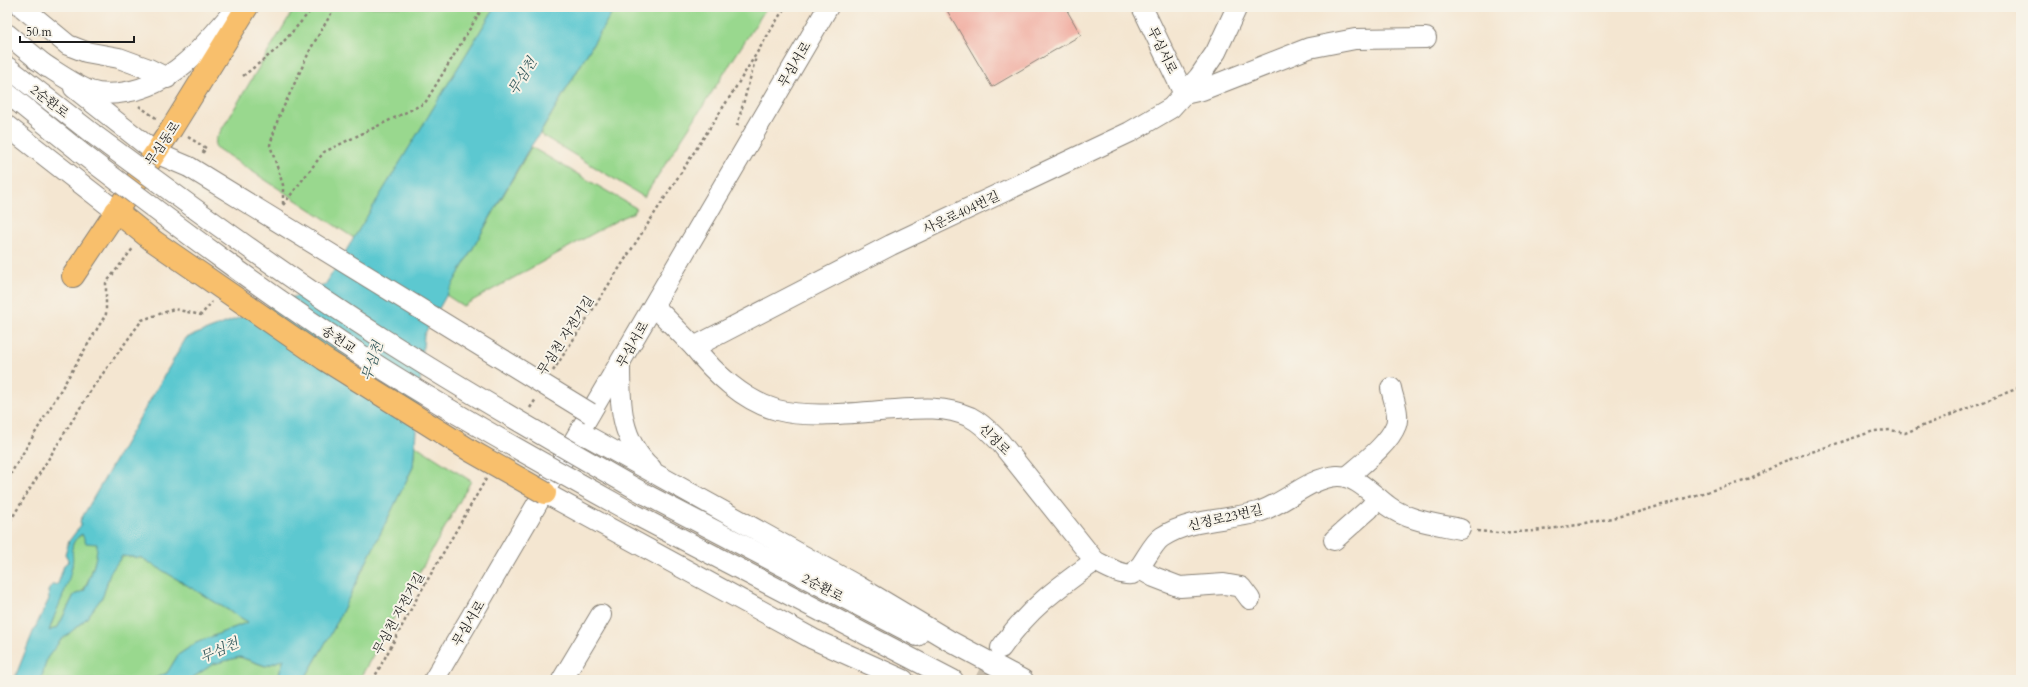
<svg xmlns="http://www.w3.org/2000/svg" width="2028" height="687" font-family="Cardo,'Noto Serif KR',serif">
<style>
.green{fill:#99d88e;stroke:#5a7a55}
.water{fill:#5bc8d0;stroke:#3c7276;fill-rule:evenodd}
.building{fill:#f1afa3}
.lines{fill:none;stroke-linecap:round;stroke-linejoin:round}
.minor-tunnel{stroke:#c9bead;stroke-width:20;stroke-dasharray:20 10;stroke-linecap:butt}
.minor-casing{stroke:#888176;stroke-width:22}
.major-casing{stroke:#888176;stroke-width:24}
.path{stroke:#888176;stroke-width:2.5;stroke-dasharray:3 3;stroke-linecap:butt}
.minor{stroke:#fff;stroke-width:20}
.major{stroke:#f8bf6c;stroke-width:22}
.minor-bridge-casing{stroke:#888176;stroke-width:22;stroke-linecap:butt}
.major-bridge-casing{stroke:#888176;stroke-width:24;stroke-linecap:butt}
.minor-bridge{stroke:#fff;stroke-width:20}
.major-bridge{stroke:#f8bf6c;stroke-width:22}
.labels{text-anchor:middle;stroke-width:4;stroke-linejoin:round;paint-order:stroke}
.street-label{font-size:13px;fill:#1c1c1c;stroke:#f7f3e8}
.water-label{font-size:14px;font-style:italic;fill:#32585b;stroke:#f7f3e8}
</style>
<rect width="100%" height="100%" fill="#f7f3e8"/>
<filter id="ink" filterUnits="userSpaceOnUse"><feTurbulence type="fractalNoise" baseFrequency=".025" numOctaves="2"/><feDisplacementMap in="SourceGraphic" scale="8" xChannelSelector="R" yChannelSelector="G"/><feConvolveMatrix kernelMatrix="1 2 1 2 8 2 1 2 1" color-interpolation-filters="sRGB"/></filter>
<filter id="wash" filterUnits="userSpaceOnUse"><feTurbulence type="fractalNoise" baseFrequency=".012" numOctaves="4" result="noise"/><feDisplacementMap in="SourceGraphic" scale="16" xChannelSelector="R" yChannelSelector="G"/><feGaussianBlur stdDeviation="0.9" result="paint"/><feColorMatrix in="noise" values="0 0 0 0 0 0 0 0 0 0 0 0 0 0 0 0 0 1.4 0 .05"/><feComposite in="paint" operator="in"/></filter>
<g filter="url(#wash)">
<rect width="100%" height="100%" fill="#f4e6d1"/>
<g class="green">
<path d="M295,7H495L354,238L215,147L216,139Z"/>
<path d="M615,7H767L644,197L540,134Z"/>
<path d="M531,147L636,208L633,213L623,217L463,306L446,295Z"/>
<path d="M415,445L471,481L359,680H304L334,628L413,467Z"/>
<path d="M83,534L98,543C97,561 91,575 83,591L74,595L58,627L49,631L72,566V546L75,539Z"/>
<path d="M122,556L142,558L248,622L196,643L178,655L167,673L151,680H41L47,658L60,641L86,619L103,596L110,573Z"/>
<path d="M240,657L265,666L284,659L277,680H189L213,664Z"/>
</g>
<path class="water" d="M495,7H615L542,130L527,152L424,335L413,467L334,628L304,680H277L284,659L266,666L240,657L213,664L189,680H151L167,673L178,655L196,643L248,622L142,558L122,556L110,573L103,596L86,619L60,641L47,658L41,680H14L33,632L49,599L48,591L52,585L58,584L64,565L69,561L65,554L69,541L81,525L80,521L186,338L325,285ZM82,534L86,543L97,544C97,561 91,575 84,591L74,595L58,627L49,631C56,609 68,589 72,566C75,551 66,545 82,534Z"/>
<g id="blocks">
<path class="building" d="M945,7H1065L1081,35L992,87Z"/>
</g>
</g>
<g filter="url(#ink)">
<use href="#blocks" fill-opacity="0" stroke="#888176" stroke-width="1"/>
<g class="lines">
<path class="minor-tunnel" d="M985,680L1001,648"/>
<g class="minor-casing">
<g id="minor">
<path d="M22,7L68,45L86,52L119,58L149,69L167,78"/>
<path d="M1142,7L1184,94L1202,90L1309,48L1355,39L1426,38"/>
<path d="M7,34L47,67"/>
<path d="M37,60C54,70 72,84 90,91C101,95 115,94 126,92C176,84 206,43 237,7"/>
<path d="M7,67L93,134"/>
<path d="M74,88L156,153L189,167"/>
<path d="M7,93L80,152"/>
<path d="M7,126L116,211"/>
<path d="M654,306L694,347L891,245L1130,132L1171,108L1199,77L1216,52L1237,7"/>
<path d="M694,347C714,373 744,401 777,410C810,419 861,412 895,410C921,408 946,406 970,417C982,423 991,433 1000,442L1095,561C1057,588 1028,609 1001,648"/>
<path d="M620,365C620,404 620,440 651,468"/>
<path d="M580,432L858,586L950,641L1023,680"/>
<path d="M1347,477C1362,464 1389,444 1396,425C1400,414 1393,399 1391,388"/>
<path d="M545,493L813,639L904,680"/>
<path d="M645,494L917,636"/>
<path d="M634,514L953,680"/>
<path d="M1334,540L1369,509L1378,498"/>
<path d="M1095,561C1105,566 1121,576 1132,574C1141,571 1151,544 1162,537C1191,518 1226,521 1258,512C1285,504 1308,478 1337,476C1356,475 1374,496 1388,506C1408,521 1437,524 1460,529"/>
<path d="M1138,568L1154,577L1180,587L1224,584L1241,587L1250,599"/>
<path d="M434,680L828,7"/>
<path d="M562,680L601,615"/>
</g>
</g>
<g class="major-casing">
<g id="major">
<path d="M116,211L152,240"/>
<path d="M73,276L172,128L247,7"/>
</g>
</g>
<g class="path">
<path d="M243,76L277,49L314,7"/>
<path d="M139,106L156,118"/>
<path d="M737,126L756,57"/>
<path d="M188,137L206,148L202,154"/>
<path d="M283,204V185L270,145L278,119L311,48L335,7"/>
<path d="M283,205L324,152L425,103L483,7"/>
<path d="M553,371L731,95L785,7"/>
<path d="M530,408L536,399"/>
<path d="M7,480L106,314V283L134,247"/>
<path d="M7,526L93,387L142,320L174,309L201,315L212,302"/>
<path d="M1477,531L1498,533L1534,531L1585,524L1638,512L1751,479L1782,462L1874,431L1890,430L1905,433L2021,387"/>
<path d="M373,680L417,598L486,479"/>
</g>
<use href="#minor" class="minor"/>
<use href="#major" class="major"/>
<g class="minor-bridge-casing">
<g id="minor-bridge">
<path d="M93,134C189,205 285,276 385,340C470,394 557,444 645,494"/>
<path d="M80,152C175,225 271,297 372,362C457,416 546,465 634,514"/>
<path d="M189,167L590,413"/>
</g>
</g>
<g class="major-bridge-casing">
<path id="major-bridge" d="M152,240L324,359L471,451L545,493"/>
</g>
<use href="#minor-bridge" class="minor-bridge"/>
<use href="#major-bridge" class="major-bridge"/>
</g>
</g>
<g class="labels">
<g class="street-label">
<text transform="translate(1163 50) rotate(64)" y="5">무심서로</text>
<text transform="translate(794 64) rotate(-59)" y="5">무심서로</text>
<text transform="translate(50 101) rotate(38)" y="5">2순환로</text>
<text transform="translate(162 143) rotate(-56)" y="5">무심동로</text>
<text transform="translate(961 212) rotate(-25)" y="5">사운로404번길</text>
<text transform="translate(565 335) rotate(-57)" y="5">무심천 자전거길</text>
<text transform="translate(339 339) rotate(34)" y="5">송천교</text>
<text transform="translate(632 344) rotate(-60)" y="5">무심서로</text>
<text transform="translate(995 439) rotate(45)" y="5">신정로</text>
<text transform="translate(1225 517) rotate(-13)" y="5">신정로23번길</text>
<text transform="translate(823 587) rotate(28)" y="5">2순환로</text>
<text transform="translate(398 613) rotate(-61)" y="5">무심천 자전거길</text>
<text transform="translate(468 623) rotate(-59)" y="5">무심서로</text>
</g>
<g class="water-label">
<text transform="translate(522 76) rotate(-58)" y="5">무심천</text>
<text transform="translate(372 361) rotate(-72)" y="5">무심천</text>
<text transform="translate(219 650) rotate(-24)" y="5">무심천</text>
</g>
</g>
<rect width="2028" height="687" fill="none" stroke="#f7f3e8" stroke-width="24"/>
<path d="M20 36v6h114v-6" fill="none" stroke="#1c1c1c" stroke-width="2"/>
<text x="26" y="36" font-size="12" fill="#1c1c1c" stroke="#f7f3e8" stroke-width="3" paint-order="stroke">50 m</text>
</svg>
